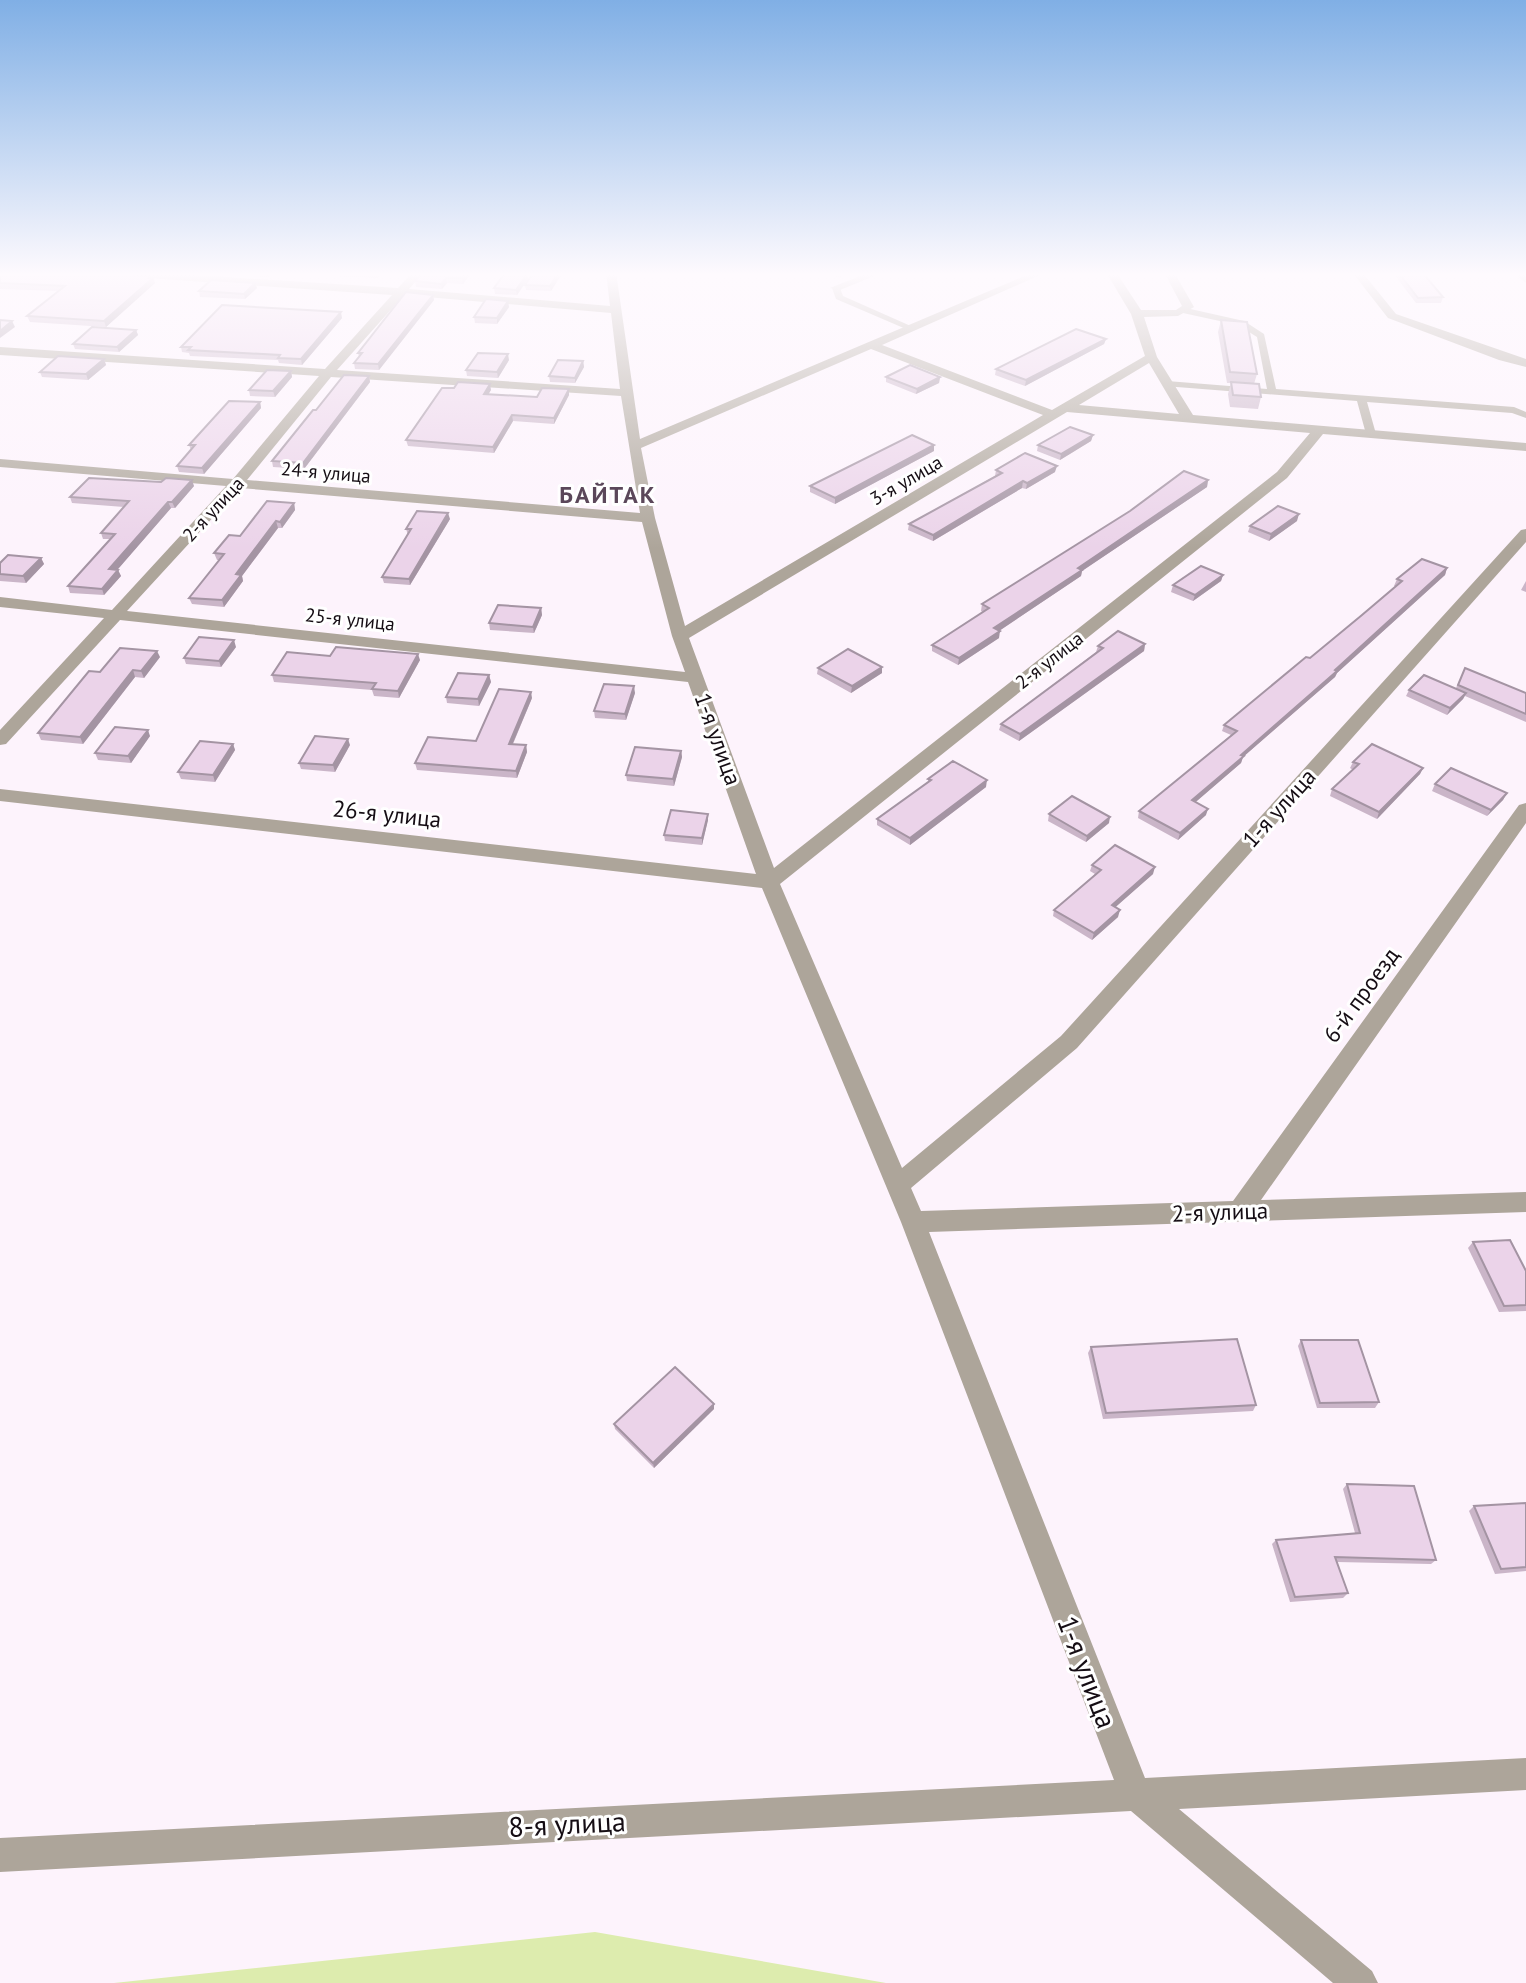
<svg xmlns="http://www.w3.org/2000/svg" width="1526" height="1983" font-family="'PT Sans',sans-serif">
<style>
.green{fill:#ddecae}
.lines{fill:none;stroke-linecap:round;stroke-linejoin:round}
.lane{fill:#ada59a;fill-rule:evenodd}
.street{fill:#ada59a;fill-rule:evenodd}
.wall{fill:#cab5c8}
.shaded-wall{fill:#a494a3}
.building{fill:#ebd3e9;stroke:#a494a3;stroke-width:2}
.labels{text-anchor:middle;stroke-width:6;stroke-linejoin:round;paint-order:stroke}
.far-street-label{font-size:19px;fill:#150d14;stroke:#fff}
.street-label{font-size:23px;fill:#150d14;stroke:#fff}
.far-district-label{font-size:24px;font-weight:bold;letter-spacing:2px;fill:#5b475a;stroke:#fff}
.near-street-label{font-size:28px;fill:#150d14;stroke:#fff}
</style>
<rect width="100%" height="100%" fill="#fdf3fc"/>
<path class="green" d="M595,1932L886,1983H114Z"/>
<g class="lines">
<g class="lane">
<path d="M836,286L840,288L843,296L913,327L906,329L836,299L832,288Z"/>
<path d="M1186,308L1244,321L1264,334L1276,389L1514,407L1526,412V418L1512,413L1367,402L1376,434L1371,437L1366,434L1357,401L1164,386V382L1167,381L1267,389L1257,337L1238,325L1183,313V309Z"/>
</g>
<g class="street">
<path d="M98,272H147L398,288L413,272H424L409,289L610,306L606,272H616L640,439L1034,272H1047L882,345L1052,410L1145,356L1131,314L1106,272H1116L1141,310H1176L1182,306L1164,272H1174L1194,307L1178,316L1144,317L1157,357L1193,415L1526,443V451L1323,434L1287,478L780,884L902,1168L1061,1036L1521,530L1526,529V542L1077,1048L911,1188L921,1211L1233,1201L1519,805L1526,803V823L1261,1200L1526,1192V1212L929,1232L1145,1778L1526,1758V1790L1179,1809L1372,1971L1378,1983H1333L1131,1811L0,1872V1838L1114,1780L901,1222L762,888L0,801V789L756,874L688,682L120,620L6,744L0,745V730L104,618L0,607V597L112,610L226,486L0,467V459L233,479L319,376L0,355V347L325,369L392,295L103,275ZM404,295L611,313L620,389L337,370ZM871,349L1043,415L685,626L655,518L641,448ZM1149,363L1179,414L1079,405ZM331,377L621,396L640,513L247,480ZM1067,412L1310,433L1277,472L774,868L689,638ZM240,488L642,522L672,636L685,672L127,611Z"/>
<path d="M870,272H884L840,290L830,288Z"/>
<path d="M1352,272H1362L1396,314L1526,359V367L1499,360L1388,318Z"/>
<path d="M1512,272H1523L1526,274V283Z"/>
</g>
</g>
<g class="wall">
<path d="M0,272L151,276L152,278H153L155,283L106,327L30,322L27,316L59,291L0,289Z"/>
<path d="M223,272H383L377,278L272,273L268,277L224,274Z"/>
<path d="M472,272L463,284L447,283L442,289L416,287L415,281Z"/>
<path d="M534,272H563L551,291L526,290L525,285Z"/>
<path d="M822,272H843L841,278Z"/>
<path d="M1393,272H1422L1443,297L1441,303H1416L1393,273Z"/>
<path d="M527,274L528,279L517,295L495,294L494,288Z"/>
<path d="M255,283L257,288L245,299L200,297L199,291Z"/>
<path d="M433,295L434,300L379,370L355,369L354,363L359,357L358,353Z"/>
<path d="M509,307L497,324L475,323L474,317Z"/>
<path d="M342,318L302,365L279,363L278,360L190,356L189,353L182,352L181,347Z"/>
<path d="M1221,320L1257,374L1254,384L1261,397L1258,409L1230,407L1228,394L1231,383H1227L1218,332Z"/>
<path d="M136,330L138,335L119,352L75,349L73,344Z"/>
<path d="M1106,339L1104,344L1025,386L995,375L996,369Z"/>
<path d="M104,359L106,365L88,380L42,377L40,372Z"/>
<path d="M509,360L498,378L467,376L466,370Z"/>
<path d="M583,361L584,367L575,383L550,382L549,376Z"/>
<path d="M291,371L292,377L275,397L250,396L249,390Z"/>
<path d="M369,376L370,382L304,469L273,467L272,461Z"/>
<path d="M886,377H940L939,383L916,394L886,382Z"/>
<path d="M491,390L488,394L537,397L569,395L554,424L513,421L494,453L408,446L406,440Z"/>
<path d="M260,402L261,408L204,474L179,472L177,466L191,450L189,445Z"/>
<path d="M1093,435L1091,441L1060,460L1037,451L1038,445Z"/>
<path d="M934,451L835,504L810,492V486Z"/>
<path d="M996,470L1055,472L1026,489L1022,488L933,541L908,530L909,524L995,476Z"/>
<path d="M1208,480L1207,487L1082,571L1081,576L999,631V638L958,665L932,651V645L983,612L981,611L982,604Z"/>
<path d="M194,486L175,508H171L117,570H118L121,576L104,595L70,593L68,586L110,539H103L101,533L124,507L72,503L70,497Z"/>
<path d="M294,503L295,510L282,528H278L242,576L243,581L224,607L192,604L189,598L219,560H217L214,553L240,536Z"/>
<path d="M450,519L410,585L384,583L382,577L408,535L406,529Z"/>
<path d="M1297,521L1269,541L1248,532L1250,526Z"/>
<path d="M41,558L44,564L26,583L0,581V563Z"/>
<path d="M1447,568L1445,575L1337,673L1335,677L1243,757L1241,763L1195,802L1206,815L1178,840L1138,818L1139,811L1231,735L1222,731L1224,725L1310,658L1396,586H1394L1397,579Z"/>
<path d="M1223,575L1221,581L1193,601L1171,592L1173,585Z"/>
<path d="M1526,581V592L1521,590Z"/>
<path d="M541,608L542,615L534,633L490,630L489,623Z"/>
<path d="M1145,644L1144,651L1019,741L999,730L1001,724L1096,652L1098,646Z"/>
<path d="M236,647L221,667L186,664L184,658Z"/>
<path d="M330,656L420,660L399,698L374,696L372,690L274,682L272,675Z"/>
<path d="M160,657L144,678L135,677L83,744L41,740L38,733L100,672Z"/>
<path d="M882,667V673L851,693L817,674L818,668Z"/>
<path d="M1465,668L1526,693V722L1465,696L1463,699L1447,715L1406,696L1409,690L1456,688Z"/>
<path d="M489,675L491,682L479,706L447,703L446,697Z"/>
<path d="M635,693L626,720L595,718L594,711Z"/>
<path d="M532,698L513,744L526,745L527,752L517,778L417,770L415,763L476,741Z"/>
<path d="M150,736L131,763L98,760L95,753Z"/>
<path d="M233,744L235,750L215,782L181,779L178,772Z"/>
<path d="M350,745L335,772L301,769L299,763Z"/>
<path d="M681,751L682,757L674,786L627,781L626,775Z"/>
<path d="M1353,762L1423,768L1420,774L1377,819L1330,796L1332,789L1353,770L1350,768Z"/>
<path d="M928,779L986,787L910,845L877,825V819L928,782Z"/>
<path d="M1435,784L1507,793L1503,800L1487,816L1432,791Z"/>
<path d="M708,814V820L702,845L665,841L664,835Z"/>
<path d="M1049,814L1109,823L1086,842L1048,821Z"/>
<path d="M1092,865L1153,874L1115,907L1118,917L1092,940L1053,916L1054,910L1095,874L1090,871Z"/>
<path d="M1473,1242L1526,1271V1311L1499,1312L1468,1248Z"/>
<path d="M1301,1340L1379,1402L1375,1408H1317L1298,1346Z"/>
<path d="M1091,1347L1256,1405L1253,1411L1103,1419L1088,1353Z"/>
<path d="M714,1409L654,1468L615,1429L614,1424Z"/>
<path d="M1347,1484L1436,1560L1431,1564L1337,1562L1348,1593L1343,1598L1290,1602L1272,1544L1276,1540L1355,1533L1343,1489Z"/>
<path d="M1526,1503V1571L1495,1574L1469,1511L1474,1506Z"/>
</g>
<g class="shaded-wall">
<path d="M266,272H272V273L268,277Z"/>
<path d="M377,272H383L377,278L376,273Z"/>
<path d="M467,272H472L463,284L462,278Z"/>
<path d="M559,272H563L551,291L550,286Z"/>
<path d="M527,274L528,279L517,295L516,290Z"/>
<path d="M151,276L152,279L153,278L155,283L106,327L104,321Z"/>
<path d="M446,278L447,283L442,289L441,284Z"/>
<path d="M255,283L257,288L245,299L244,294Z"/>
<path d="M433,295L434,300L379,370L378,364Z"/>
<path d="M508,301L509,307L497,324V318Z"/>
<path d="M341,312L342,318L302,365L301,359Z"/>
<path d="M12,321L15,327L0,338V331Z"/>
<path d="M136,330L138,335L119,352L117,347Z"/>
<path d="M1106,339L1104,344L1025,386L1026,380Z"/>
<path d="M508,354L509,360L498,378L497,372Z"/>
<path d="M104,359L106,365L88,380L86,374Z"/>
<path d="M583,361L584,367L575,383V378Z"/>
<path d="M291,371L292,377L275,397L273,391Z"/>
<path d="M369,376L370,382L304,469L303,463Z"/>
<path d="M940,377L939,383L916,394L917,389Z"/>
<path d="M490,384L491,390L485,400L484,394Z"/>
<path d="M569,389V395L554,424V418Z"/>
<path d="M260,402L261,408L204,474L202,468Z"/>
<path d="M512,415L513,421L494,453L493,447Z"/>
<path d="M1093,435L1091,441L1060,460L1061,454Z"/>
<path d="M934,445V451L835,504V498Z"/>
<path d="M1057,466L1055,472L1026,489L1027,483Z"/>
<path d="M192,480L194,486L175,508L172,502Z"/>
<path d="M1208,480L1207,487L1082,571L1081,576L993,635L994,628L1078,568Z"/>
<path d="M1023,481L1022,488L933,541V535Z"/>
<path d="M168,502L171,508L112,576L109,569Z"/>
<path d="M294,503L295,510L282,528L280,522Z"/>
<path d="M448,513L450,519L410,585L409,579Z"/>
<path d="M1299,514L1297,521L1269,541L1271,534Z"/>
<path d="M276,521L278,528L242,576L243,581L224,607L222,600L236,574Z"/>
<path d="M41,558L44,564L26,583L23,576Z"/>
<path d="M1447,568L1445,575L1337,673L1335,677L1243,757L1241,763L1190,807L1192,800L1241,755Z"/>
<path d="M118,570L121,576L104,595L102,589Z"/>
<path d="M1223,575L1221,581L1193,601L1195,595Z"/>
<path d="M541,608L542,615L534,633L533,627Z"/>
<path d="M1000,631L999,638L958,665L959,658Z"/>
<path d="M234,640L236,647L221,667L219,661Z"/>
<path d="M1145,644L1144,651L1019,741L1020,734Z"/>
<path d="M157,651L160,657L144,678L141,671Z"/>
<path d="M418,654L420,660L399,698L398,691Z"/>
<path d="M882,667V673L851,693L852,686Z"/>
<path d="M133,670L135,677L83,744L80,737Z"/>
<path d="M489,675L491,682L479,706L478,699Z"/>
<path d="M634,686L635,693L626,720L625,714Z"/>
<path d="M531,692L532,698L510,750L509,744Z"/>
<path d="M1466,693L1463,699L1447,715L1450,708Z"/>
<path d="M148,730L150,736L131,763L128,756Z"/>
<path d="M348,739L350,745L335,772L333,765Z"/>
<path d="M233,744L235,750L215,782L213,775Z"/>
<path d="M526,745L527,752L517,778L516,771Z"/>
<path d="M681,751L682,757L674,786L673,779Z"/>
<path d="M1423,768L1420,774L1377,819L1379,812Z"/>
<path d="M987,780L986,787L910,845V838Z"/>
<path d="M1507,793L1503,800L1487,816L1491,810Z"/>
<path d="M1208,809L1206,815L1178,840L1180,833Z"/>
<path d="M708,814V820L702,845V838Z"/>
<path d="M1110,817L1109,823L1086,842L1087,836Z"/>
<path d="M1155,867L1153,874L1110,912L1112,905Z"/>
<path d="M1120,910L1118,917L1092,940L1094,933Z"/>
<path d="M714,1404V1409L654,1468L653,1463Z"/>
</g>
<g class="building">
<path d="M0,272H100L151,276L149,278H153L104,321L27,316L65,286L0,283Z"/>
<path d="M349,272H377L376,273Z"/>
<path d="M423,272H467L462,278H446L441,284L415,281Z"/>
<path d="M534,272H559L550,286L525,285Z"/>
<path d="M1398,272H1422L1443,297L1418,298Z"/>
<path d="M505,273L527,274L516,290L494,288Z"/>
<path d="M211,280L255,283L244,294L199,291Z"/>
<path d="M406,292L433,295L378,364L354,363L362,353H358Z"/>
<path d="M486,299L508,301L497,318L474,317Z"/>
<path d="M222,305L341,312L301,359L278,358L280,355L188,350L191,347H181Z"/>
<path d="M0,320L12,321L0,331Z"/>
<path d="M1221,320L1247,322L1257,374L1230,372Z"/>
<path d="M92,327L136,330L117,347L73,344Z"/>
<path d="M1076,329L1106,339L1026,380L996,369Z"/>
<path d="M478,353L508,354L497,372L466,370Z"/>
<path d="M58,356L104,359L86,374L40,372Z"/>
<path d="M558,360L583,361L575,378L549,376Z"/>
<path d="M910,365L940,377L917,389L886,377Z"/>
<path d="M267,370L291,371L273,391L249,390Z"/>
<path d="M344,375L369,376L303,463L272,461L313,410H316Z"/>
<path d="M458,382L490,384L484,394L537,397L542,388L569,389L554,418L512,415L493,447L406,440L442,388H454Z"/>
<path d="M1231,382L1259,384L1261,397L1233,395Z"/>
<path d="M229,401L260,402L202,468L177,466L195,445H189Z"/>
<path d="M1070,427L1093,435L1061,454L1038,445Z"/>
<path d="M912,435L934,445L835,498L810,486Z"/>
<path d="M1025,453L1057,466L1027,483L1023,481L933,535L909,524L1002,473L996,470Z"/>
<path d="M1184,471L1208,480L1078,568L1082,570L994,628L1000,631L959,658L932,645L989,608L982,604L1130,511Z"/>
<path d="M89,478L161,482L166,478L192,480L172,502H168L109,569L118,570L102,589L68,586L115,534L101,533L129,501L70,497Z"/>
<path d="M267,501L294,503L280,522L276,521L236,574L241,575L222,600L189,598L224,554L214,553L229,535L240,536Z"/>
<path d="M1278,506L1299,514L1271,534L1250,526Z"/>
<path d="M417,511L448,513L409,579L382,577L411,529H406Z"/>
<path d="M8,555L41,558L23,576L0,574V563Z"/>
<path d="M1422,559L1447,568L1335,670L1337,671L1241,755L1244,756L1192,800L1208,809L1180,833L1139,811L1237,731L1224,725L1306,657L1310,658L1362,615L1402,581L1397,579Z"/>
<path d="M1201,566L1223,575L1195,595L1173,585Z"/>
<path d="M498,605L541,608L533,627L489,623Z"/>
<path d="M1118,631L1145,644L1020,734L1001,724L1103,648L1098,646Z"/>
<path d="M199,637L234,640L219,661L184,658Z"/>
<path d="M336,647L418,654L398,691L372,689L376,683L272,675L287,652L330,656Z"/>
<path d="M120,648L157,651L141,671L133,670L80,737L38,733L89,671L100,672Z"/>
<path d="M848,649L882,667L852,686L818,668Z"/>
<path d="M1465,668L1526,693V714L1458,685Z"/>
<path d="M458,673L489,675L478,699L446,697Z"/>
<path d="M1424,675L1466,693L1450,708L1409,690Z"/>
<path d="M604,684L634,686L625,714L594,711Z"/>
<path d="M499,689L531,692L509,744L526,745L516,771L415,763L428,737L476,741Z"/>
<path d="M115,727L148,730L128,756L95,753Z"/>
<path d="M315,736L348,739L333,765L299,763Z"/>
<path d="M200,741L233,744L213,775L178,772Z"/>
<path d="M1372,744L1423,768L1379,812L1332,789L1359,764L1353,762Z"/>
<path d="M635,747L681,751L673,779L626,775Z"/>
<path d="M953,761L987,780L910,838L877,819L931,780L928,779Z"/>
<path d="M1451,768L1507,793L1491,810L1435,784Z"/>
<path d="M1072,796L1110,817L1087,836L1049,814Z"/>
<path d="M671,810L708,814L702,838L664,835Z"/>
<path d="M1115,845L1155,867L1112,905L1120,910L1094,933L1054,910L1101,870L1092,865Z"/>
<path d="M1510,1240L1526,1271V1305L1504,1306L1473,1242Z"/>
<path d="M1237,1339L1256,1405L1106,1413L1091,1347Z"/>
<path d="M1301,1340H1358L1379,1402L1320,1403Z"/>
<path d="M675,1367L714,1404L653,1463L614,1424Z"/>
<path d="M1347,1484L1414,1486L1436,1560L1335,1557L1348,1593L1295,1597L1276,1540L1360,1533Z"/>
<path d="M1526,1503V1567L1501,1569L1474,1506Z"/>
</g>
<linearGradient id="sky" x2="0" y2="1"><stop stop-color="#80afe5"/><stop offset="0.5" stop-color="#fefafe"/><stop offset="1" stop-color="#fefafe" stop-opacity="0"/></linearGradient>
<rect width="1526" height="549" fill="url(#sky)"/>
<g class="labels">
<g class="far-street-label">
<text transform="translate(326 472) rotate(5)" y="7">24-я улица</text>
<text transform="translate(906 480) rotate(-30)" y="7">3-я улица</text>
<text transform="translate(213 509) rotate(-47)" y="7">2-я улица</text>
<text transform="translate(350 619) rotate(6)" y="7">25-я улица</text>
<text transform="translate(1049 660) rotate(-38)" y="7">2-я улица</text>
</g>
<g class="street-label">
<text transform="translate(718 739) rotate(70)" y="8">1-я улица</text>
<text transform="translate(1279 808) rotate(-48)" y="8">1-я улица</text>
<text transform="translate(387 814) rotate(6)" y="8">26-я улица</text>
<text transform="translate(1361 995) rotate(-54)" y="8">6-й проезд</text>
<text transform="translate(1220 1212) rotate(-2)" y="8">2-я улица</text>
</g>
<g class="far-district-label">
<text x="608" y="503">БАЙТАК</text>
</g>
<g class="near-street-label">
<text transform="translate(1087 1672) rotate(69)" y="10">1-я улица</text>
<text transform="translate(567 1824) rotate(-3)" y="10">8-я улица</text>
</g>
</g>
</svg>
